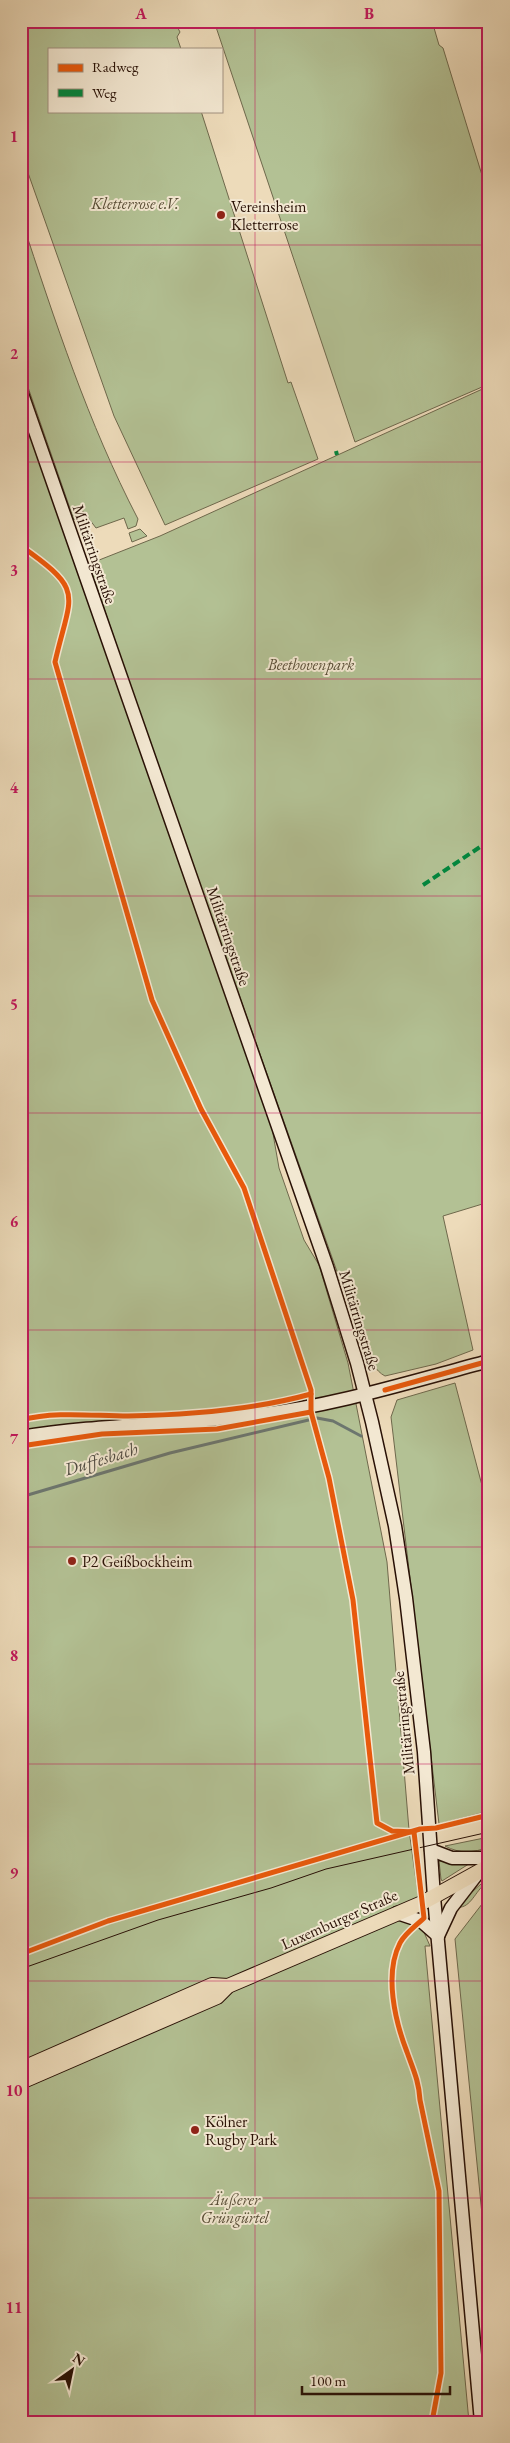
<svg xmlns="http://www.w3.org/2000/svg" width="510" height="2443" font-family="'EB Garamond',serif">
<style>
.green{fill:#b3c194;stroke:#6e684c}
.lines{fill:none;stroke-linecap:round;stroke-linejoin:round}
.stream{stroke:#6c766f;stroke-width:3}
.secondary-casing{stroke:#281005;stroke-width:15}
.primary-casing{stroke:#281005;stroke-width:16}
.secondary{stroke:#f3e8d2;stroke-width:12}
.primary{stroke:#eddbba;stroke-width:14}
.tram{stroke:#281005;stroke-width:1}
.quiet{stroke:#00873e;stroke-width:4;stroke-dasharray:8 4;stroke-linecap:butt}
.cycleway-casing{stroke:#f3e8d2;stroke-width:8}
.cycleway{stroke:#e8590c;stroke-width:5}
.grid{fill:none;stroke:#c2185b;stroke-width:1;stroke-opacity:0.55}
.poi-dot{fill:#8f2418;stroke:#f3e8d2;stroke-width:2}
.labels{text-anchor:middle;stroke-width:4;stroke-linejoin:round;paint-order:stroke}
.park-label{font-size:16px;font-style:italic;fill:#594e37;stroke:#f3e8d2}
.poi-label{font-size:16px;fill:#281005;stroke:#f3e8d2;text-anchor:start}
.street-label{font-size:16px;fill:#281005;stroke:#f3e8d2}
.water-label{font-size:18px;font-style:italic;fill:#504c43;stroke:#f3e8d2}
.neatline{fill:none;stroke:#c2185b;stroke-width:2}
.grid-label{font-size:16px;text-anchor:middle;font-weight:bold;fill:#c2185b}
</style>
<rect width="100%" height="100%" fill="#eddbba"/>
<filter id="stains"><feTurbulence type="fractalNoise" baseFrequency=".004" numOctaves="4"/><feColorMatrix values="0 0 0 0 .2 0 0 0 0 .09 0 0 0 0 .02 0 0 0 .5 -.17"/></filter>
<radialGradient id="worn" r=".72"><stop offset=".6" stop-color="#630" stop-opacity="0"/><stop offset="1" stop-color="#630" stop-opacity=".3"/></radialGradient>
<g class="green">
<path d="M21,21H174L180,32L177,37L181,49H49V111H201L288,383L291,382L318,459L165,525L114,416L21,153Z"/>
<path d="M214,21H432L439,45L443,48L489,198V384L355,442Z"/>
<path d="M21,218C55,321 88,423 138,519L136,526L128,529L124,518L96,528L83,511L74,520L21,367Z"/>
<path d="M489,386V1202L443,1216L473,1350L436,1364L385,1376C375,1371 371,1359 364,1356L351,1311L153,752L89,564L160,536Z"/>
<path d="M21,410L272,1128L279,1168L304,1240L319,1265L348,1363L387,1562L409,1830L423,1930L430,1946H425L469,2422H21Z"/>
<path d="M140,529L147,536L132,542L129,533Z"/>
<path d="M455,1383L489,1512V1811L439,1824L391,1417L397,1400Z"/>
<path d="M489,1837V1847C473,1853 460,1854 445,1846Z"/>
<path d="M475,1860L442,1881L441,1879L439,1861Z"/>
<path d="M481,1884L484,1885C474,1893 470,1910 455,1907Z"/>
<path d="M489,1895V2286L455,1939Z"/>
</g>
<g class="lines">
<path class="stream" d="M21,1497L170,1453L317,1418L333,1421L361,1436"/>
<g class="secondary-casing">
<g id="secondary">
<path d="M21,391L327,1267L357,1363L372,1422L395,1526L406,1598L424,1752L434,1897L481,2422"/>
<path d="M21,1437C99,1424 178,1425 256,1415C334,1406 413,1381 489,1361"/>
<path d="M431,1850L452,1858H489"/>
<path d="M397,1913L421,1921L438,1936"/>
<path d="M438,1936L451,1908L478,1873"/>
</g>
</g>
<g class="primary-casing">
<g id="primary">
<path d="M21,2069L212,1985L228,1986"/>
<path d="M21,2082L217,1997L228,1986L422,1903L489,1866"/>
</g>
</g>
<use href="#secondary" class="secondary"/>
<use href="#primary" class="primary"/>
<path class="tram" d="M21,1969L158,1920L271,1888L326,1869L489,1832"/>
<g class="quiet">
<path d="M336,451L337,455"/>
<path d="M423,885L489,841"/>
</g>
<g class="cycleway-casing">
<g id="cycleway">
<path d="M21,546C86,592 71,592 55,662L152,1000L201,1109L244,1188L311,1390V1412L329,1478L353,1600L377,1823L392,1831L414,1832"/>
<path d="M385,1390L489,1361"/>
<path d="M21,1420C56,1411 93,1416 128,1416C189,1415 253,1410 311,1394"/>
<path d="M21,1446L102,1434L217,1429L311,1412"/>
<path d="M414,1832L424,1918C417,1925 405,1933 400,1943C384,1974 395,2021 407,2052C413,2069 419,2081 420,2100L439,2191L441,2373L432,2422"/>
<path d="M21,1954L108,1921L420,1829L436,1828L489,1815"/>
</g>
</g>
<use href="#cycleway" class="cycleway"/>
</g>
<path class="grid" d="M255,21V2422M21,245H489M21,462H489M21,679H489M21,896H489M21,1113H489M21,1330H489M21,1547H489M21,1764H489M21,1981H489M21,2198H489"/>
<g class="poi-dot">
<circle cx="221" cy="215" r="5"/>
<circle cx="72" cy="1561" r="5"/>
<circle cx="195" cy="2130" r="5"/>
</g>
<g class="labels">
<g class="park-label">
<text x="135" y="209">Kletterrose e.V.</text>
<text x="311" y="670">Beethovenpark</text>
<text x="235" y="2205">Äußerer<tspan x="235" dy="18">Grüngürtel</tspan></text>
</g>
<g class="poi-label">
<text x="231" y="212">Vereinsheim<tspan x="231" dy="18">Kletterrose</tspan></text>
<text x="82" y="1567">P2 Geißbockheim</text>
<text x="205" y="2127">Kölner<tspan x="205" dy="18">Rugby Park</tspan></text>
</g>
<g class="street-label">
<text transform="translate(95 554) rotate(71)" y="6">Militärringstraße</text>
<text transform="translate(229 936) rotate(71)" y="6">Militärringstraße</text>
<text transform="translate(360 1320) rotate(73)" y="6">Militärringstraße</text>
<text transform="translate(403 1723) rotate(-96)" y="6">Militärringstraße</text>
<text transform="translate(339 1919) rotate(-24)" y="6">Luxemburger Straße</text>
</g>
<g class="water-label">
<text transform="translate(101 1459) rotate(-17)" y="6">Duffesbach</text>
</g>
</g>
<rect width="510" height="2443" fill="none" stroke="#eddbba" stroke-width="55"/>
<rect x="48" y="48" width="175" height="65" fill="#f3e8d2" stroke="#a29280"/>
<rect x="58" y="64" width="25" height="8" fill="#e8590c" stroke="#a29280"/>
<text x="92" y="72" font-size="15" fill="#281005">Radweg</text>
<rect x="58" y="89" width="25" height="8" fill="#00873e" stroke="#a29280"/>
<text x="92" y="98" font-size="15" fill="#281005">Weg</text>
<g transform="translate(72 2370) rotate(33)" stroke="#f3e8d2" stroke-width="4" paint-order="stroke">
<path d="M0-4L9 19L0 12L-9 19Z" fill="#281005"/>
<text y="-8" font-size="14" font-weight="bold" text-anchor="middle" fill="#281005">N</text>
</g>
<path d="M302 2386v8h148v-8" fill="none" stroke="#281005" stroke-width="2.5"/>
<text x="310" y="2386" font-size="15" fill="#281005" stroke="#f3e8d2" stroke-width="4" paint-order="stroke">100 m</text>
<rect x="28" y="28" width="454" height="2388" class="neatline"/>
<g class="grid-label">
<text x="141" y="19">A</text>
<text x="369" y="19">B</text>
<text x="14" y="142">1</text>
<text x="14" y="359">2</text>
<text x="14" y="576">3</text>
<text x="14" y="793">4</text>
<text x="14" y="1010">5</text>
<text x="14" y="1227">6</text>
<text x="14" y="1444">7</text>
<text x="14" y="1661">8</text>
<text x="14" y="1878">9</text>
<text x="14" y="2096">10</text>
<text x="14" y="2313">11</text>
</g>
<rect width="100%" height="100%" filter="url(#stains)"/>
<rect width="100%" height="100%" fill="url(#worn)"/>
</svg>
